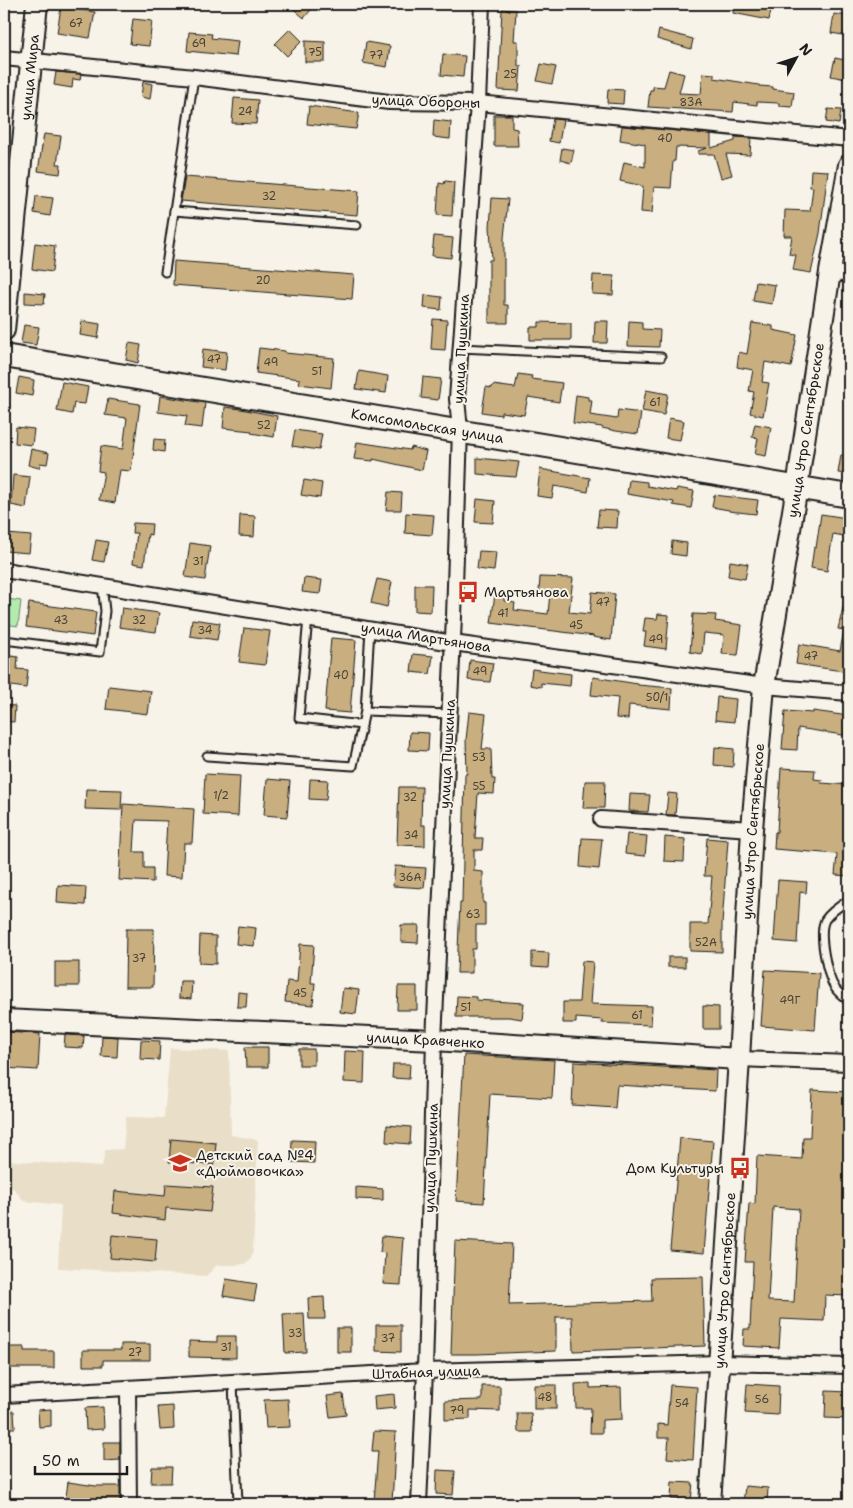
<svg xmlns="http://www.w3.org/2000/svg" width="853" height="1508" font-family="'Shantell Sans',sans-serif">
<style>
.built{fill:#e9dfc9}
.green{fill:#b3ebaf;stroke:#688466}
.building{fill:#c9af80;stroke:#1c1c1c;fill-rule:evenodd}
.lines{fill:none;stroke-linecap:round;stroke-linejoin:round}
.lane-casing{stroke:#1c1c1c;stroke-width:11}
.street-casing{stroke:#1c1c1c;stroke-width:18}
.secondary-casing{stroke:#1c1c1c;stroke-width:24}
.primary-casing{stroke:#1c1c1c;stroke-width:26}
.lane{stroke:#f7f3e8;stroke-width:7}
.street{stroke:#f7f3e8;stroke-width:14}
.secondary{stroke:#f7f3e8;stroke-width:20}
.primary{stroke:#f7f3e8;stroke-width:22}
.labels{text-anchor:middle;stroke-width:4;stroke-linejoin:round;paint-order:stroke}
.number-label{font-size:11px;fill:#474135}
.street-label{font-size:14px;fill:#1c1c1c;stroke:#f7f3e8}
.poi-label{font-size:14px;fill:#1c1c1c;stroke:#f7f3e8;text-anchor:start}
</style>
<rect width="100%" height="100%" fill="#f7f3e8"/>
<filter id="ink" filterUnits="userSpaceOnUse"><feTurbulence type="fractalNoise" baseFrequency=".02" numOctaves="2"/><feDisplacementMap in="SourceGraphic" scale="10" xChannelSelector="R" yChannelSelector="G"/><feConvolveMatrix kernelMatrix="1 2 1 2 8 2 1 2 1" color-interpolation-filters="sRGB"/></filter>
<g filter="url(#ink)">
<g class="built">
<path d="M4,86L10,87L4,140Z"/>
<path d="M170,1048L229,1051L231,1135L258,1140L253,1250L251,1259L244,1264L235,1265H217L206,1276L58,1268L61,1205L24,1201L14,1189L4,1184V1160L102,1167L105,1150L123,1149L126,1117L164,1118Z"/>
</g>
<g class="green">
<path d="M4,178L8,191L4,229Z"/>
<path d="M7,599L21,601L18,626L4,624Z"/>
</g>
<g class="building">
<path d="M288,4H316L304,18Z"/>
<path d="M734,4L772,5L769,20L733,13Z"/>
<path d="M61,7L95,12L90,38L57,33Z"/>
<path d="M502,9L516,10L514,41H518V66H521L519,91L498,90Z"/>
<path d="M834,14L849,16V36L831,33Z"/>
<path d="M133,19L152,21L149,46L130,44Z"/>
<path d="M290,29L302,41L287,56L275,44Z"/>
<path d="M659,30L693,39L691,49L657,39Z"/>
<path d="M189,32L212,34L211,38L238,41L236,56L187,51Z"/>
<path d="M305,41L325,42V62H305Z"/>
<path d="M366,42L390,46L387,67L363,63Z"/>
<path d="M443,54L465,56L463,77L441,75Z"/>
<path d="M835,58L849,61L846,79L831,76Z"/>
<path d="M541,64L556,67L552,84L537,81Z"/>
<path d="M669,70L684,74L679,93L701,94L703,73L714,74V78L759,85V86L773,87V89L794,92L792,107L779,106V103L757,102V105L734,102L733,112L648,107L650,90H653V86L664,87Z"/>
<path d="M56,72L81,74L80,80L73,79L72,88L54,85Z"/>
<path d="M143,82L152,84L150,99L141,97Z"/>
<path d="M608,89L624,90L623,104L607,103Z"/>
<path d="M234,98L258,100L256,124L232,123Z"/>
<path d="M309,106L359,113L356,129L307,124Z"/>
<path d="M828,109L841,110L839,124L826,122Z"/>
<path d="M494,115H512V128L517,129L518,146H494Z"/>
<path d="M553,119L563,120L559,143L549,141Z"/>
<path d="M434,120L451,122L450,139L433,137Z"/>
<path d="M622,126L711,134V148L735,141V137L751,138L750,155L726,154L732,175L721,178L714,154H698V151L707,148L676,147L675,161H673L671,188L654,187L652,213L641,212L643,186L620,181L624,162L645,167V144L620,140Z"/>
<path d="M44,134L61,136L57,164H61L60,174L38,171Z"/>
<path d="M562,148L574,150L571,163L560,160Z"/>
<path d="M811,170L828,171L820,233L811,273L793,270L796,255L789,254L792,236H784L785,210L810,211L813,187H810Z"/>
<path d="M185,177L359,191L357,215L181,201Z"/>
<path d="M445,181L454,182L452,216L437,215L439,183L444,184Z"/>
<path d="M36,196L53,198L50,216L34,213Z"/>
<path d="M492,198L508,199L504,238V305H508V323H489V260H492L490,227Z"/>
<path d="M434,236L453,238L451,258L432,256Z"/>
<path d="M35,243L55,246L52,272L32,269Z"/>
<path d="M174,261L354,275L352,299L173,285Z"/>
<path d="M593,275L614,276L613,295L592,294Z"/>
<path d="M756,282L775,285L772,304L753,301Z"/>
<path d="M25,292L45,294L44,304L25,303Z"/>
<path d="M425,295L442,297L441,310L424,308Z"/>
<path d="M433,319L447,320L445,350L431,349Z"/>
<path d="M82,321L100,324L98,338L80,335Z"/>
<path d="M595,321H608L607,343H594Z"/>
<path d="M629,321L642,322V329L660,330L659,347L628,346Z"/>
<path d="M539,322L571,323V340H530V327H539Z"/>
<path d="M752,323L773,326V330L797,335L791,367L765,362L762,382L769,383L763,416L750,413L754,392L749,391L753,370L737,367L739,352L747,354Z"/>
<path d="M24,325L39,327L36,345L21,343Z"/>
<path d="M129,343L141,345L138,363L126,360Z"/>
<path d="M259,348L285,351V353L334,358L331,388L299,384L300,379L256,373Z"/>
<path d="M203,349L227,352L225,370L201,367Z"/>
<path d="M359,371L388,376L386,393L356,389Z"/>
<path d="M518,374L532,376L531,379L562,383L559,402L528,397L524,415L501,412V415L482,412L486,387L492,388L493,385L515,388Z"/>
<path d="M19,377L34,380L32,396L16,393Z"/>
<path d="M423,377L441,379L438,400L421,398Z"/>
<path d="M62,382L88,387L85,404L74,403L72,414L57,411Z"/>
<path d="M646,390L668,394L664,415L642,411Z"/>
<path d="M576,395L588,397V400H592L590,415L617,419L618,410L641,413L638,434L616,431L602,428V427L573,423Z"/>
<path d="M160,396L205,403L202,428L185,426L187,416L158,412Z"/>
<path d="M108,399L140,404L131,471L120,470L115,503L99,500L104,472L98,471L101,446L123,449L127,418L105,415Z"/>
<path d="M225,407L241,409L277,416L274,437L251,433L252,431L223,428Z"/>
<path d="M669,418L684,421L680,440L666,438Z"/>
<path d="M755,424L771,427L766,456L755,454L758,438L752,437Z"/>
<path d="M16,427L34,429L32,445L15,443Z"/>
<path d="M295,430L322,434L319,450L292,446Z"/>
<path d="M154,439L165,440L164,452L153,450Z"/>
<path d="M357,442L410,450L411,447L426,451L422,470L373,459V461L354,459Z"/>
<path d="M31,449L49,453L47,464L40,463L39,468L28,465Z"/>
<path d="M841,455L849,456V474L838,473Z"/>
<path d="M477,458L519,462L516,477L477,474Z"/>
<path d="M540,469L590,478L588,492L554,486L552,498L537,496Z"/>
<path d="M13,475L30,477L26,508L11,505Z"/>
<path d="M304,480L322,483L320,498L301,495Z"/>
<path d="M629,480L647,482V486L676,491L677,488L694,491L691,508L673,505L674,502L627,494Z"/>
<path d="M388,492L402,493L401,510H386Z"/>
<path d="M714,495L758,500L756,514L729,511V510L712,507Z"/>
<path d="M477,499L495,501L493,523L475,522Z"/>
<path d="M599,510L618,511L617,528L597,527Z"/>
<path d="M406,513L434,515L432,535L405,533Z"/>
<path d="M821,514L847,518L844,536L833,534L827,571L811,568L814,547L816,548Z"/>
<path d="M240,515L255,516L254,537L239,536Z"/>
<path d="M133,523L152,524L151,535L148,534L144,565L133,563L137,533H132Z"/>
<path d="M7,534L31,536L29,553L5,551Z"/>
<path d="M96,540L108,542L104,562L92,560Z"/>
<path d="M672,541L687,543L686,556L671,554Z"/>
<path d="M190,543L210,546L205,580L185,577Z"/>
<path d="M479,551L496,552L494,571L477,569Z"/>
<path d="M730,561L748,564L745,579L728,576Z"/>
<path d="M540,577L573,578L569,612L590,614L592,592L615,594L611,640L593,637L594,636L491,623L495,594L504,596V601L515,603L514,610L548,614L550,593L539,592Z"/>
<path d="M304,578L322,580L320,594L302,592Z"/>
<path d="M377,579L392,582L387,607L371,603Z"/>
<path d="M415,585H432L431,612L415,611Z"/>
<path d="M845,599H849V672L796,664L799,644L840,651L844,630L838,629Z"/>
<path d="M29,603L96,612L93,636L26,627Z"/>
<path d="M122,608L159,613L156,632L119,627Z"/>
<path d="M658,614L669,615L666,649L644,646L646,632H643L645,618L657,619Z"/>
<path d="M693,614L716,615L715,621L742,625L738,655L722,654L724,635L704,633L702,654L690,652Z"/>
<path d="M192,619L220,623L217,640L190,636Z"/>
<path d="M244,628L270,631L265,665L239,662Z"/>
<path d="M331,638L356,640L350,713L325,711Z"/>
<path d="M413,654L433,656L430,674L411,672Z"/>
<path d="M4,655L18,657L17,669L28,670L26,688L4,685Z"/>
<path d="M470,660L493,663L490,682L468,680Z"/>
<path d="M532,669L571,674L570,686L541,683V687L530,685Z"/>
<path d="M593,677L638,684V685L672,688L671,709L629,705L628,719L616,718L618,698L591,695Z"/>
<path d="M109,686L151,691L148,714L106,709Z"/>
<path d="M717,697L736,699L734,722L715,720Z"/>
<path d="M4,705L15,706L14,722L4,721Z"/>
<path d="M785,711L813,713V711L849,716V736L798,728L797,750L782,749Z"/>
<path d="M469,712L486,714L482,749H491L492,779H495L494,794L478,793L475,838H483L482,850H474V871L483,872V903H485V925H476V949H472V973H457L460,903H462L465,774H467L466,740Z"/>
<path d="M410,732L429,733L428,751L409,750Z"/>
<path d="M715,747L734,749L733,767L714,765Z"/>
<path d="M781,768L815,770L814,779L822,780L821,783L849,785V876L835,875L837,855L836,854L774,849L775,832H777Z"/>
<path d="M205,774L240,776L238,816L203,814Z"/>
<path d="M267,779L290,781L287,817L264,815Z"/>
<path d="M310,779L328,780L326,800L309,799Z"/>
<path d="M585,781H605L604,808H583Z"/>
<path d="M399,787H422L421,825H425V846L397,845Z"/>
<path d="M86,789L122,790L121,810L85,809Z"/>
<path d="M668,793L677,794L675,815H666Z"/>
<path d="M630,794L650,795L648,812L629,811Z"/>
<path d="M123,804L194,809L192,843H184L182,877L164,876L167,821L136,820L134,852H144V868H153V882L119,880Z"/>
<path d="M627,834L647,836L645,856L625,854Z"/>
<path d="M665,837L685,839L684,862L664,861Z"/>
<path d="M582,838L602,839L599,869L580,867Z"/>
<path d="M707,838L728,840L722,924V952L690,951V924H708L712,876H704Z"/>
<path d="M395,866L426,868L424,888L393,886Z"/>
<path d="M778,880L807,882L806,893L800,892L797,943L774,941Z"/>
<path d="M58,885L86,887L85,905L57,903Z"/>
<path d="M401,925H419L418,943L401,942Z"/>
<path d="M238,926L256,928L254,946L236,944Z"/>
<path d="M126,929H154L153,987H125Z"/>
<path d="M200,935L216,936V964L199,963Z"/>
<path d="M300,944L314,945L311,983H315L313,1005L285,1002L287,981L297,982Z"/>
<path d="M532,952L549,953L548,968L532,967Z"/>
<rect x="668" y="957" width="17" height="10"/>
<path d="M582,961L593,962L590,1004L652,1006L651,1025L602,1023V1020L576,1018V1023H563V1002H579Z"/>
<rect x="55" y="962" width="24" height="24"/>
<path d="M765,970L819,973L815,1030L761,1026Z"/>
<path d="M180,981H192L191,999L179,998Z"/>
<path d="M398,986H417V1010H397Z"/>
<path d="M343,988L359,990L356,1014L340,1012Z"/>
<path d="M238,992L247,993L246,1007H237Z"/>
<path d="M457,996L476,997V1000L524,1003L522,1019L509,1017H456Z"/>
<path d="M703,1006L719,1007V1029H703Z"/>
<path d="M4,1032L40,1034L38,1070L4,1068Z"/>
<path d="M65,1035L84,1036L83,1048L64,1047Z"/>
<path d="M102,1036L118,1037L117,1057L101,1056Z"/>
<path d="M141,1040L160,1041L159,1060L140,1059Z"/>
<path d="M245,1047H268V1067H246Z"/>
<rect x="299" y="1049" width="15" height="16"/>
<path d="M345,1051L365,1052L364,1083L344,1082Z"/>
<path d="M464,1055L554,1060L552,1098L490,1094L484,1203L456,1201Z"/>
<path d="M574,1062L716,1070L715,1091L617,1085L615,1108L572,1105Z"/>
<path d="M393,1064H410L409,1079L392,1078Z"/>
<path d="M812,1090L849,1092V1296L825,1295L824,1321L781,1319L779,1348L743,1346L744,1329H750L753,1262H745L749,1203L755,1204L757,1156L802,1159L803,1137H810ZM773,1207L799,1209L794,1302L768,1301Z"/>
<path d="M387,1125L411,1127L410,1144L386,1142Z"/>
<path d="M680,1138L713,1141L704,1253L670,1250Z"/>
<path d="M171,1139L216,1143L214,1165L169,1162Z"/>
<path d="M292,1140L315,1141L314,1163L291,1162Z"/>
<path d="M166,1184L213,1187L210,1212L166,1208L165,1220L113,1213L115,1191L165,1196Z"/>
<path d="M356,1187L383,1189V1200L356,1199Z"/>
<path d="M112,1235L157,1239L155,1262L110,1258Z"/>
<path d="M382,1236L403,1238L401,1266H402L401,1285L383,1284L385,1253L380,1252Z"/>
<path d="M455,1241L512,1244L509,1305L652,1301L651,1278L703,1277L705,1346L573,1351L572,1317H556V1351L477,1354H451Z"/>
<path d="M226,1279L257,1284L254,1301L223,1296Z"/>
<path d="M324,1297L325,1319H309L308,1298Z"/>
<path d="M304,1313L306,1352L285,1353L283,1314Z"/>
<path d="M376,1325H401V1352L376,1351Z"/>
<rect x="337" y="1328" width="14" height="24"/>
<path d="M217,1336H236V1358L189,1357V1341L217,1342Z"/>
<path d="M121,1344H150V1360H103V1366H83V1350H121Z"/>
<path d="M4,1347H24V1351H54V1368H4Z"/>
<path d="M590,1383V1388L621,1387L622,1419L602,1420V1433H590L591,1408H576L575,1384Z"/>
<path d="M747,1384L779,1386L778,1415L745,1413Z"/>
<rect x="534" y="1385" width="22" height="24"/>
<path d="M670,1385L697,1387L693,1460L667,1458L669,1438H658V1424L667,1425Z"/>
<path d="M482,1386H500V1411L470,1410V1419L445,1420V1401L482,1400Z"/>
<path d="M826,1391L849,1392V1419L825,1418Z"/>
<path d="M343,1394L346,1415L330,1417L327,1396Z"/>
<path d="M394,1394L395,1408L375,1410L374,1396Z"/>
<path d="M288,1399L290,1427L266,1428L264,1400Z"/>
<path d="M173,1406L174,1429L160,1430L158,1407Z"/>
<path d="M103,1407L104,1429L86,1430L85,1408Z"/>
<path d="M51,1409V1426L39,1427L38,1410Z"/>
<path d="M4,1411H14L15,1428H4Z"/>
<path d="M517,1413H531L532,1432H518Z"/>
<path d="M374,1431L396,1432L392,1503L374,1501L378,1451H372Z"/>
<path d="M104,1442H120V1460L104,1461Z"/>
<path d="M152,1467H172L171,1483H151Z"/>
<path d="M437,1470L455,1471L453,1495L436,1494Z"/>
<path d="M68,1482L96,1486H120V1503L65,1504Z"/>
<path d="M672,1482L693,1483L691,1501L671,1499Z"/>
<path d="M745,1486L768,1488L767,1504H743Z"/>
</g>
<g class="lines">
<g class="lane-casing">
<g id="lane">
<path d="M174,211L357,225"/>
<path d="M165,272L194,77"/>
<path d="M459,348L661,357"/>
<path d="M308,618L299,718L362,725L365,711L370,629"/>
<path d="M4,640L100,652L105,611L102,585"/>
<path d="M365,711L449,714"/>
<path d="M207,756L353,766L362,725"/>
<path d="M849,900C841,905 830,912 825,920C818,933 827,976 835,988C838,993 845,998 849,1001"/>
<path d="M233,1382L238,1504"/>
</g>
</g>
<g class="street-casing">
<g id="street">
<path d="M4,58L194,77L389,102L478,103L849,139"/>
<path d="M830,272L849,275"/>
<path d="M4,570L453,643L764,686L849,693"/>
<path d="M601,819L752,829"/>
<path d="M739,1059L849,1063"/>
<path d="M128,1388L129,1504"/>
<path d="M4,1395L425,1371L719,1363L849,1366"/>
<path d="M419,1504L425,1371L434,1040L454,617L460,430L457,399L478,103L482,4"/>
</g>
</g>
<g class="secondary-casing">
<g id="secondary">
<path id="s1" d="M4,330L37,4"/>
<path id="s2" d="M4,1020L434,1040L739,1059"/>
<path id="s3" d="M710,1504L739,1059L752,829L764,686L797,487L830,272L849,165"/>
</g>
</g>
<g class="primary-casing">
<g id="primary">
<path id="s4" d="M4,356C286,403 568,448 849,496"/>
</g>
</g>
<use href="#lane" class="lane"/>
<use href="#street" class="street"/>
<use href="#secondary" class="secondary"/>
<use href="#primary" class="primary"/>
</g>
</g>
<defs>
<g id="bus-bare" transform="scale(1.725)"><path d="M-5-6H5V4H4V6H2V4H-2V6H-4V4H-5ZM-3.5-4V0h7V-4ZM-3.5 1.2v1.5H-2V1.2ZM2 1.2v1.5H3.5V1.2Z" fill="#c8321e" stroke="#f7f3e8" stroke-width="2.5" paint-order="stroke"/></g>
<g id="school-bare" transform="scale(1.725)"><path d="M0-5L7-2L0 1L-7-2ZM-4 1L0 2.5L4 1V4Q0 6-4 4Z" fill="#c8321e" stroke="#f7f3e8" stroke-width="2.5" paint-order="stroke"/></g>
</defs>
<g fill-rule="evenodd">
<use href="#bus-bare" x="468" y="592"/>
<use href="#school-bare" x="180" y="1163"/>
<use href="#bus-bare" x="740" y="1168"/>
</g>
<g class="labels">
<g class="number-label">
<text x="76" y="27">67</text>
<text x="199" y="47">69</text>
<text x="315" y="56">75</text>
<text x="376" y="59">77</text>
<text x="510" y="78">25</text>
<text x="691" y="106">83А</text>
<text x="245" y="115">24</text>
<text x="665" y="142">40</text>
<text x="269" y="200">32</text>
<text x="263" y="284">20</text>
<text x="214" y="363">47</text>
<text x="271" y="366">49</text>
<text x="317" y="375">51</text>
<text x="655" y="406">61</text>
<text x="264" y="429">52</text>
<text x="198" y="565">31</text>
<text x="603" y="606">47</text>
<text x="503" y="617">41</text>
<text x="61" y="624">43</text>
<text x="139" y="624">32</text>
<text x="576" y="629">45</text>
<text x="205" y="634">34</text>
<text x="656" y="643">49</text>
<text x="811" y="660">47</text>
<text x="480" y="675">49</text>
<text x="341" y="679">40</text>
<text x="657" y="701">50/1</text>
<text x="479" y="761">53</text>
<text x="479" y="790">55</text>
<text x="221" y="799">1/2</text>
<text x="410" y="801">32</text>
<text x="411" y="839">34</text>
<text x="410" y="881">36А</text>
<text x="473" y="918">63</text>
<text x="706" y="946">52А</text>
<text x="139" y="962">37</text>
<text x="300" y="997">45</text>
<text x="790" y="1004">49Г</text>
<text x="466" y="1011">51</text>
<text x="637" y="1019">61</text>
<text x="295" y="1337">33</text>
<text x="388" y="1342">37</text>
<text x="226" y="1351">31</text>
<text x="135" y="1356">27</text>
<text x="545" y="1401">48</text>
<text x="762" y="1403">56</text>
<text x="682" y="1407">54</text>
<text x="457" y="1414">79</text>
</g>
<g class="street-label">
<text dy="5" stroke="none"><textPath href="#s1" startOffset="254">улица Мира</textPath></text>
<text transform="translate(426 101) rotate(2)" y="5">улица Обороны</text>
<text transform="translate(461 349) rotate(-87)" y="5">улица Пушкина</text>
<text dy="5" stroke="none"><textPath href="#s4" startOffset="429">Комсомольская улица</textPath></text>
<text dy="5" stroke="none"><textPath href="#s3" startOffset="1079">улица Утро Сентябрьское</textPath></text>
<text transform="translate(426 637) rotate(9)" y="5">улица Мартьянова</text>
<text transform="translate(447 754) rotate(-87)" y="5">улица Пушкина</text>
<text dy="5" stroke="none"><textPath href="#s3" startOffset="674">улица Утро Сентябрьское</textPath></text>
<text dy="5" stroke="none"><textPath href="#s2" startOffset="422">улица Кравченко</textPath></text>
<text transform="translate(431 1158) rotate(-88)" y="5">улица Пушкина</text>
<text dy="5" stroke="none"><textPath href="#s3" startOffset="224">улица Утро Сентябрьское</textPath></text>
<text transform="translate(426 1372) rotate(-2)" y="5">Штабная улица</text>
</g>
<g class="poi-label">
<text x="484" y="597">Мартьянова</text>
<text x="196" y="1160">Детский сад №4<tspan x="196" dy="16">«Дюймовочка»</tspan></text>
<text x="724" y="1173" text-anchor="end">Дом Культуры</text>
</g>
</g>
<rect width="853" height="1508" fill="none" stroke="#f7f3e8" stroke-width="20"/>
<rect x="10" y="10" width="833" height="1488" fill="none" stroke="#1c1c1c" stroke-width="2" filter="url(#ink)"/>
<g transform="translate(796 58) rotate(50)" stroke="#f7f3e8" stroke-width="4" paint-order="stroke">
<path d="M0-4L9 19L0 12L-9 19Z" fill="#1c1c1c"/>
<text y="-8" font-size="14" font-weight="bold" text-anchor="middle" fill="#1c1c1c">N</text>
</g>
<path d="M35 1466v8h92v-8" fill="none" stroke="#1c1c1c" stroke-width="2.5"/>
<text x="42" y="1466" font-size="15" fill="#1c1c1c" stroke="#f7f3e8" stroke-width="4" paint-order="stroke">50 m</text>
</svg>
